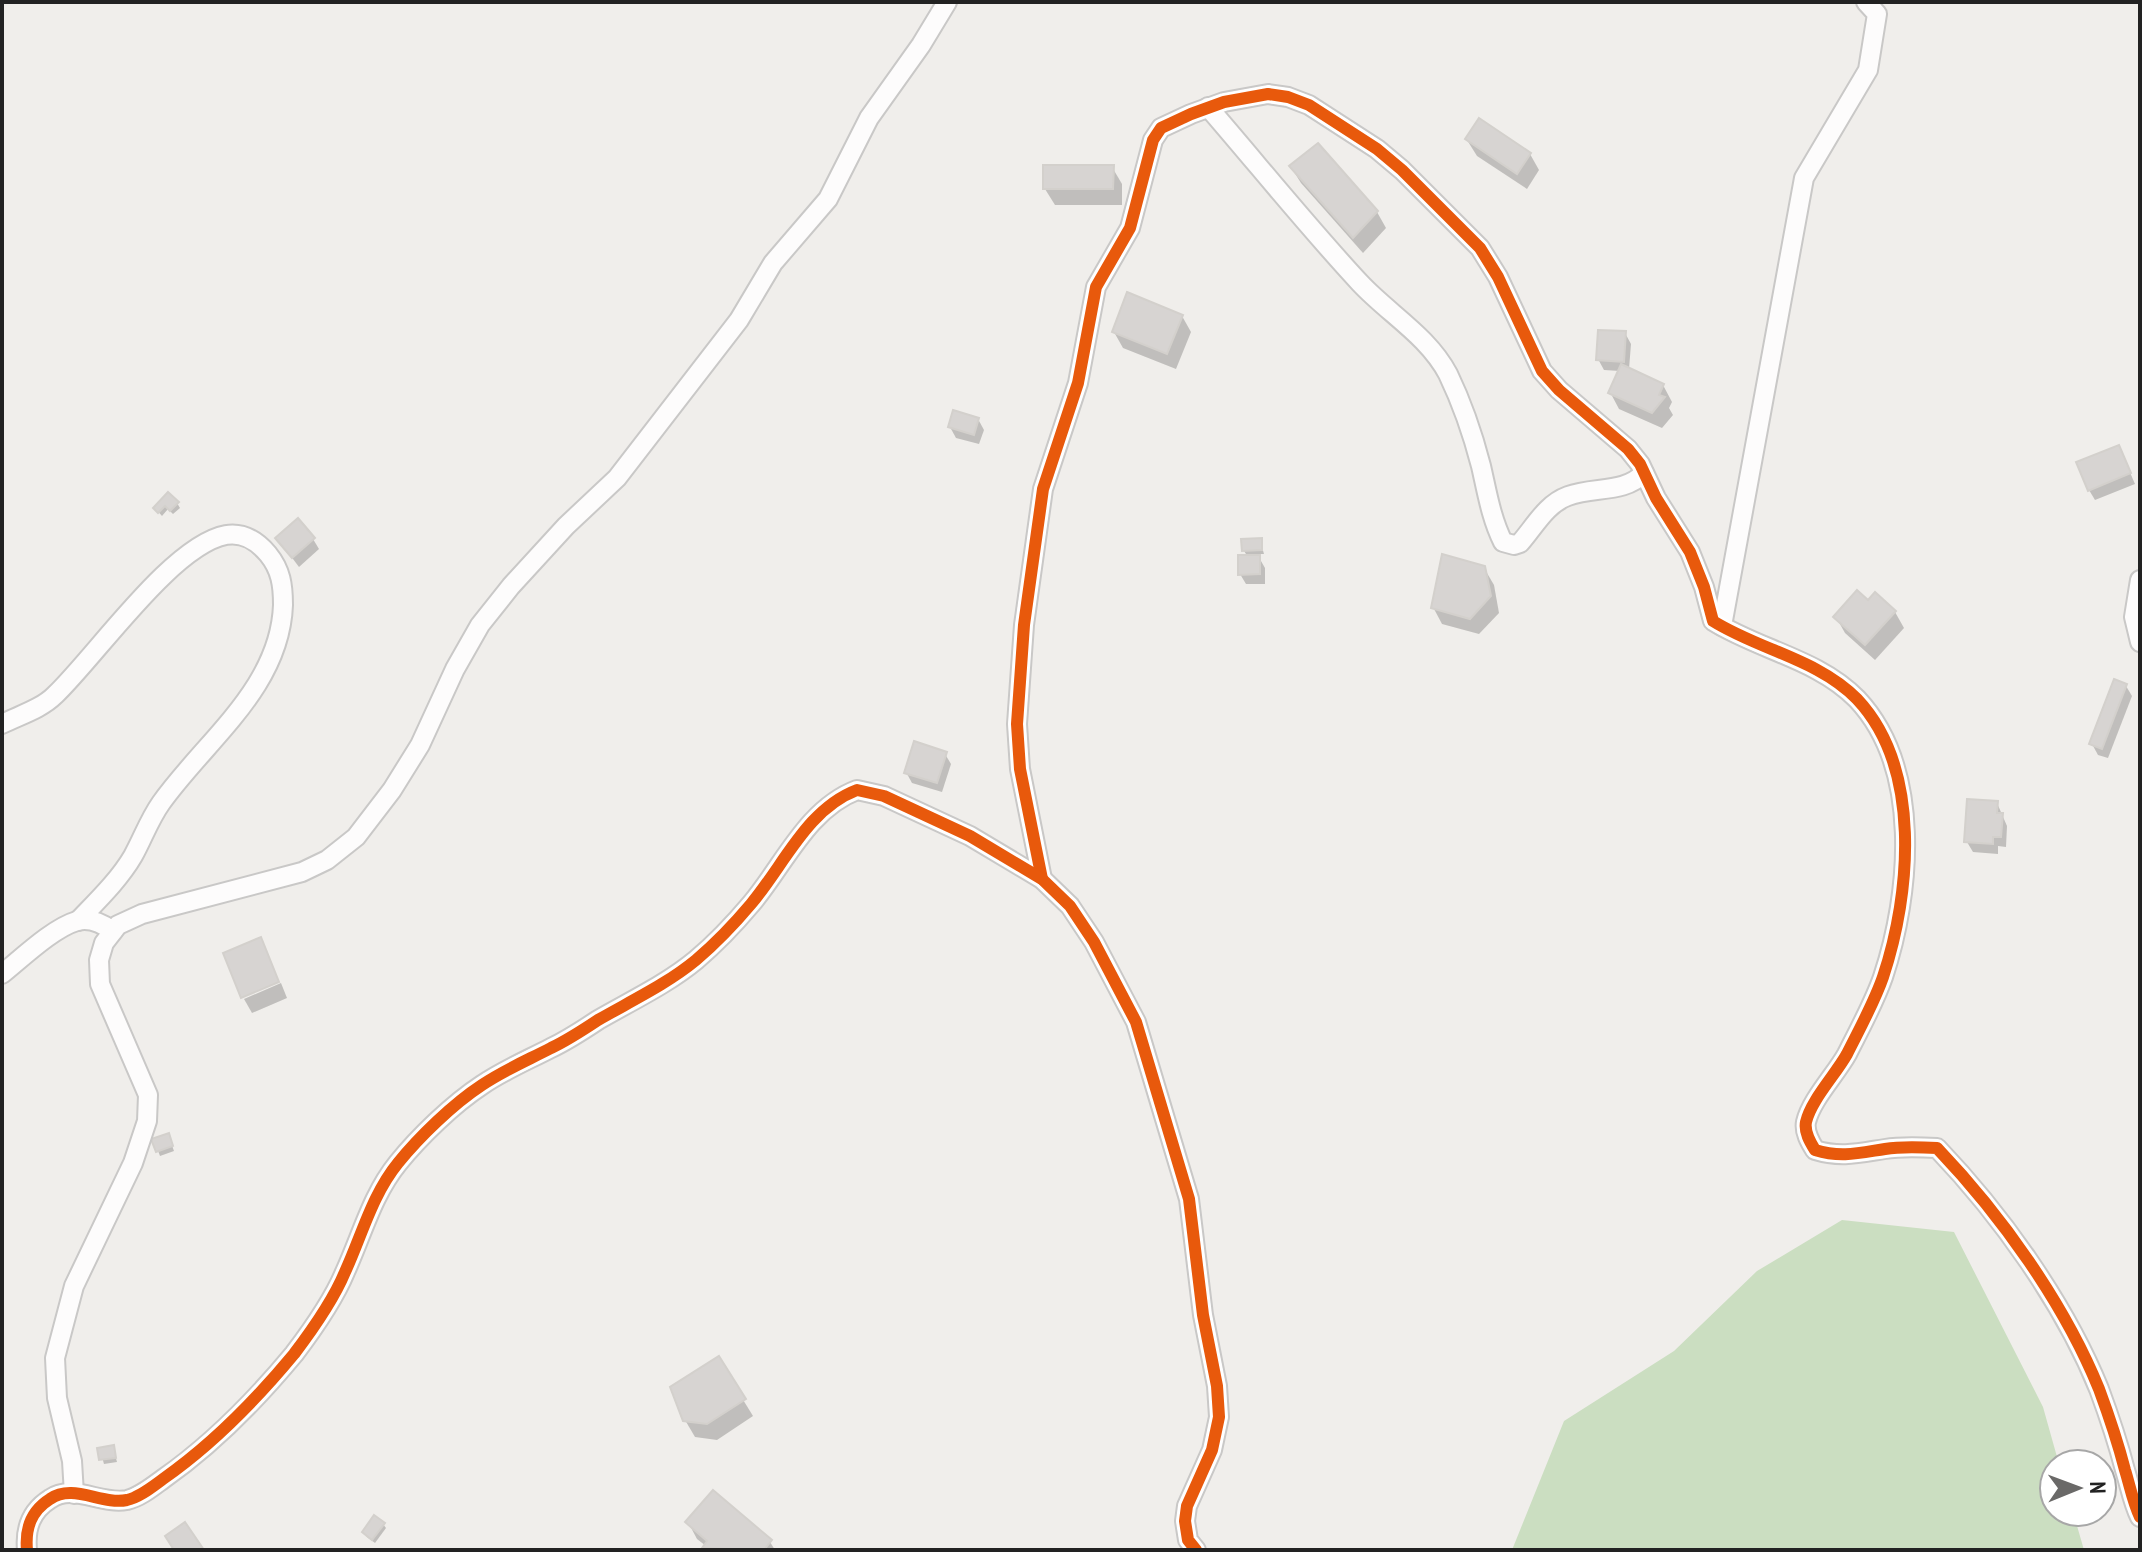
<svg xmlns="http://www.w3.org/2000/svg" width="2142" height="1552" font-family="'PT Sans Narrow',sans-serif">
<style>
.forest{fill:#cbdec1}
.shadow{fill:#0003}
.building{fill:#d7d4d2;stroke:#d3d0cc;stroke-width:2}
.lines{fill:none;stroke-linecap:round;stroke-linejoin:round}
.minor-casing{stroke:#c9c8c7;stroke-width:22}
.minor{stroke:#fdfcfc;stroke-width:18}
.cycleway-casing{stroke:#fff;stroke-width:17}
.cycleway{stroke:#e8590c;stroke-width:12}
</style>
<rect width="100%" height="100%" fill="#f0eeeb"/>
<path class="forest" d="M1842,1220L1954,1232L2043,1407L2059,1464H2054V1512H2073L2084,1550H1512L1564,1421L1674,1351L1757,1271Z"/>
<g class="shadow">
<path d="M1467,140L1530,154L1539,170L1527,189L1477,156Z"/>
<path d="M1112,167L1122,184V205H1055L1045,189Z"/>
<path d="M1291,167L1377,212L1386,228L1363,253L1301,183Z"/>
<path d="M1182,316L1191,332L1176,369L1123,348L1114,332Z"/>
<path d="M1625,333L1631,344L1629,369L1663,385L1672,402L1669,408L1673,415L1662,428L1619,409L1610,392L1620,371L1604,370L1598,359Z"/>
<path d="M978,419L984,430L979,444L956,438L950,427Z"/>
<path d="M2119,447L2135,484L2095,500L2089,490Z"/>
<path d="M177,503L180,508L173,514L168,509L162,516L155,508Z"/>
<path d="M278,539H313L319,549L299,567Z"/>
<path d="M1260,540L1264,554H1257L1265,568V584H1246L1240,574L1248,557L1244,551Z"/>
<path d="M1484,568L1494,585L1499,613L1479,634L1442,624L1433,607Z"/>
<path d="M1868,603L1895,612L1904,628L1875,660L1845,633L1836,617Z"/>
<path d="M2126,686L2132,696L2108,758L2098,755L2092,744Z"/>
<path d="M945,754L951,764L942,792L912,783L906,772Z"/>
<path d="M1997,803L2007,826L2006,847L1998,846V854L1973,852L1967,842Z"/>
<path d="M281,983L287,998L252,1013L244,999Z"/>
<path d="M154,1140H170L174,1151L160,1156Z"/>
<path d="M718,1359L753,1416L717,1440L695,1437L685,1420Z"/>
<path d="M113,1447L117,1462L104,1464L100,1450Z"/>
<path d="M688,1522L770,1542L775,1550H705L706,1546L697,1539Z"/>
<path d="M383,1524L386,1528L375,1543L367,1537L364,1533Z"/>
</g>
<g class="building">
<path d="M1479,118L1531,153L1517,174L1465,139Z"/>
<path d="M1318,143L1378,211L1353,238L1289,166Z"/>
<path d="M1043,165H1114L1113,189H1043Z"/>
<path d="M1127,292L1183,315L1167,354L1112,332Z"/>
<path d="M1598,330L1626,331L1624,362L1596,360Z"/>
<path d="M1621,364L1664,384L1659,395L1665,397L1652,413L1608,393Z"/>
<path d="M953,410L979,418L974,435L948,427Z"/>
<path d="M2119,445L2131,473L2088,491L2076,462Z"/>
<path d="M168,492L179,502L170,511L165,506L158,513L153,508Z"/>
<path d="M298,518L315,538L292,558L275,538Z"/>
<path d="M1262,538V550L1242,551L1241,539Z"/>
<path d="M1442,554L1485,566L1491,596L1470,619L1431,608Z"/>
<path d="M1238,555H1260V574L1238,575Z"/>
<path d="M1857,590L1868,600L1875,592L1896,611L1865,645L1833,617Z"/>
<path d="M2114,679L2127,684L2102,749L2089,744Z"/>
<path d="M914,741L947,752L937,783L904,773Z"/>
<path d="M1967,799L1998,801L1997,813H2003L2001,837H1993V844L1964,842Z"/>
<path d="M261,937L279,982L241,998L223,953Z"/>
<path d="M169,1133L173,1146L156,1152L151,1139Z"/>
<path d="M719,1356L746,1399L707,1424L683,1421L670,1387Z"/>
<path d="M114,1445L116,1458L99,1460L97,1448Z"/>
<path d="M713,1490L772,1540L764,1550L702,1548L707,1541L685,1522Z"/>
<path d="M374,1515L385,1523L372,1540L362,1532Z"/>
<path d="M185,1522L204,1550H174L165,1536Z"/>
</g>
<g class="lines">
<g class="minor-casing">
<g id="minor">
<path d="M1208,107C1259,166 1307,226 1360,283C1389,314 1428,336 1448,374C1462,403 1473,435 1481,466C1487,492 1491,518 1503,542L1514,545L1520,543C1535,526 1546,504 1568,496C1594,486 1624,494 1644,473"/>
<path d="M2140,580L2134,617L2140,642"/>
<path d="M1722,626L1804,178L1868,70L1877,14L1866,2"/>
<path d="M2,724C20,715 41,709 55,695C96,656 172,545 226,535C244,532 257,541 268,554C281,570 283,585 283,605C280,688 205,741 161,803C149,820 143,838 133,856C119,880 97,901 78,921"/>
<path d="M1042,879L1020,769L1017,724L1024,625L1043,489L1078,383L1096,287L1130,228L1153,140L1161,128L1191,114L1224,102L1268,94L1288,97L1309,105L1377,149L1402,170L1480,248L1498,277L1542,371L1559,390L1628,449L1640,464L1656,498L1690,552L1704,587L1713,621C1759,650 1818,659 1857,699C1922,768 1911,893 1883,977C1874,1003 1859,1030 1847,1054C1836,1074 1811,1100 1806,1122C1804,1132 1810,1142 1815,1150C1841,1158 1859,1153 1885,1149C1902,1146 1920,1147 1937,1148C2001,1215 2064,1303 2099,1389C2109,1416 2118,1443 2125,1470C2130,1486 2133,1503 2140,1517"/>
<path d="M2,974C22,958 53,928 77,921C90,917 103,924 113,931"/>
<path d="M74,1494L72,1461L57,1398L55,1358L74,1286L133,1163L147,1121L148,1095L100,984L99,960L104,943L118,925L142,914L302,872L327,860L356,837L392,790L420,745L455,669L480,625L511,586L566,526L617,478L739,320L773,263L828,199L869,118L921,45L947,2"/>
<path d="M27,1550C25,1528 31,1511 50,1499C73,1483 101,1505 127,1500C140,1497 152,1487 163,1479C213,1444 255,1401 294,1354C313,1329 333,1301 345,1272C362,1235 372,1195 398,1163C419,1137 453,1104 482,1085C504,1070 528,1060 551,1048C568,1040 583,1030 598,1020C631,1001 667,984 696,960C716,943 735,923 751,904C784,865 807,809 857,790L884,796L970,836L1042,879L1070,906L1094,942L1136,1022L1189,1199L1203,1315L1217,1386L1219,1417L1212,1450L1187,1506L1185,1521L1188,1540L1196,1550"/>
</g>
</g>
<use href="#minor" class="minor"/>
<g class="cycleway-casing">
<g id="cycleway">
<path d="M1042,879L1020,769L1017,724L1024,625L1043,489L1078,383L1096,287L1130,228L1153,140L1161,128L1191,114L1224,102L1268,94L1288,97L1309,105L1377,149L1402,170L1480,248L1498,277L1542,371L1559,390L1628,449L1640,464L1656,498L1690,552L1704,587L1713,621C1759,650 1818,659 1857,699C1922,768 1911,893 1883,977C1874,1003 1859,1030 1847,1054C1836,1074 1811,1100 1806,1122C1804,1132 1810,1142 1815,1150C1841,1158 1859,1153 1885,1149C1902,1146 1920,1147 1937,1148C2001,1215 2064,1303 2099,1389C2109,1416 2118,1443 2125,1470C2130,1486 2133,1503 2140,1517"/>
<path d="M27,1550C25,1528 31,1511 50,1499C73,1483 101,1505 127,1500C140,1497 152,1487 163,1479C213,1444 255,1401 294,1354C313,1329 333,1301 345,1272C362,1235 372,1195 398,1163C419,1137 453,1104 482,1085C504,1070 528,1060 551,1048C568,1040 583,1030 598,1020C631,1001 667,984 696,960C716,943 735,923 751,904C784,865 807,809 857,790L884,796L970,836L1042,879L1070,906L1094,942L1136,1022L1189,1199L1203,1315L1217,1386L1219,1417L1212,1450L1187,1506L1185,1521L1188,1540L1196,1550"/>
</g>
</g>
<use href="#cycleway" class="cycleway"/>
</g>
<rect width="2142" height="1552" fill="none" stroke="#222222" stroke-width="8"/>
<g transform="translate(2078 1488) rotate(89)"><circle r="38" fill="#ffffff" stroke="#a7a7a7" stroke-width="2"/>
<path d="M0-6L14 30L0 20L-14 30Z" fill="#6a6968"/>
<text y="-12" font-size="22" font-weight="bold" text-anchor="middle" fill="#222222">N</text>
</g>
</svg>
